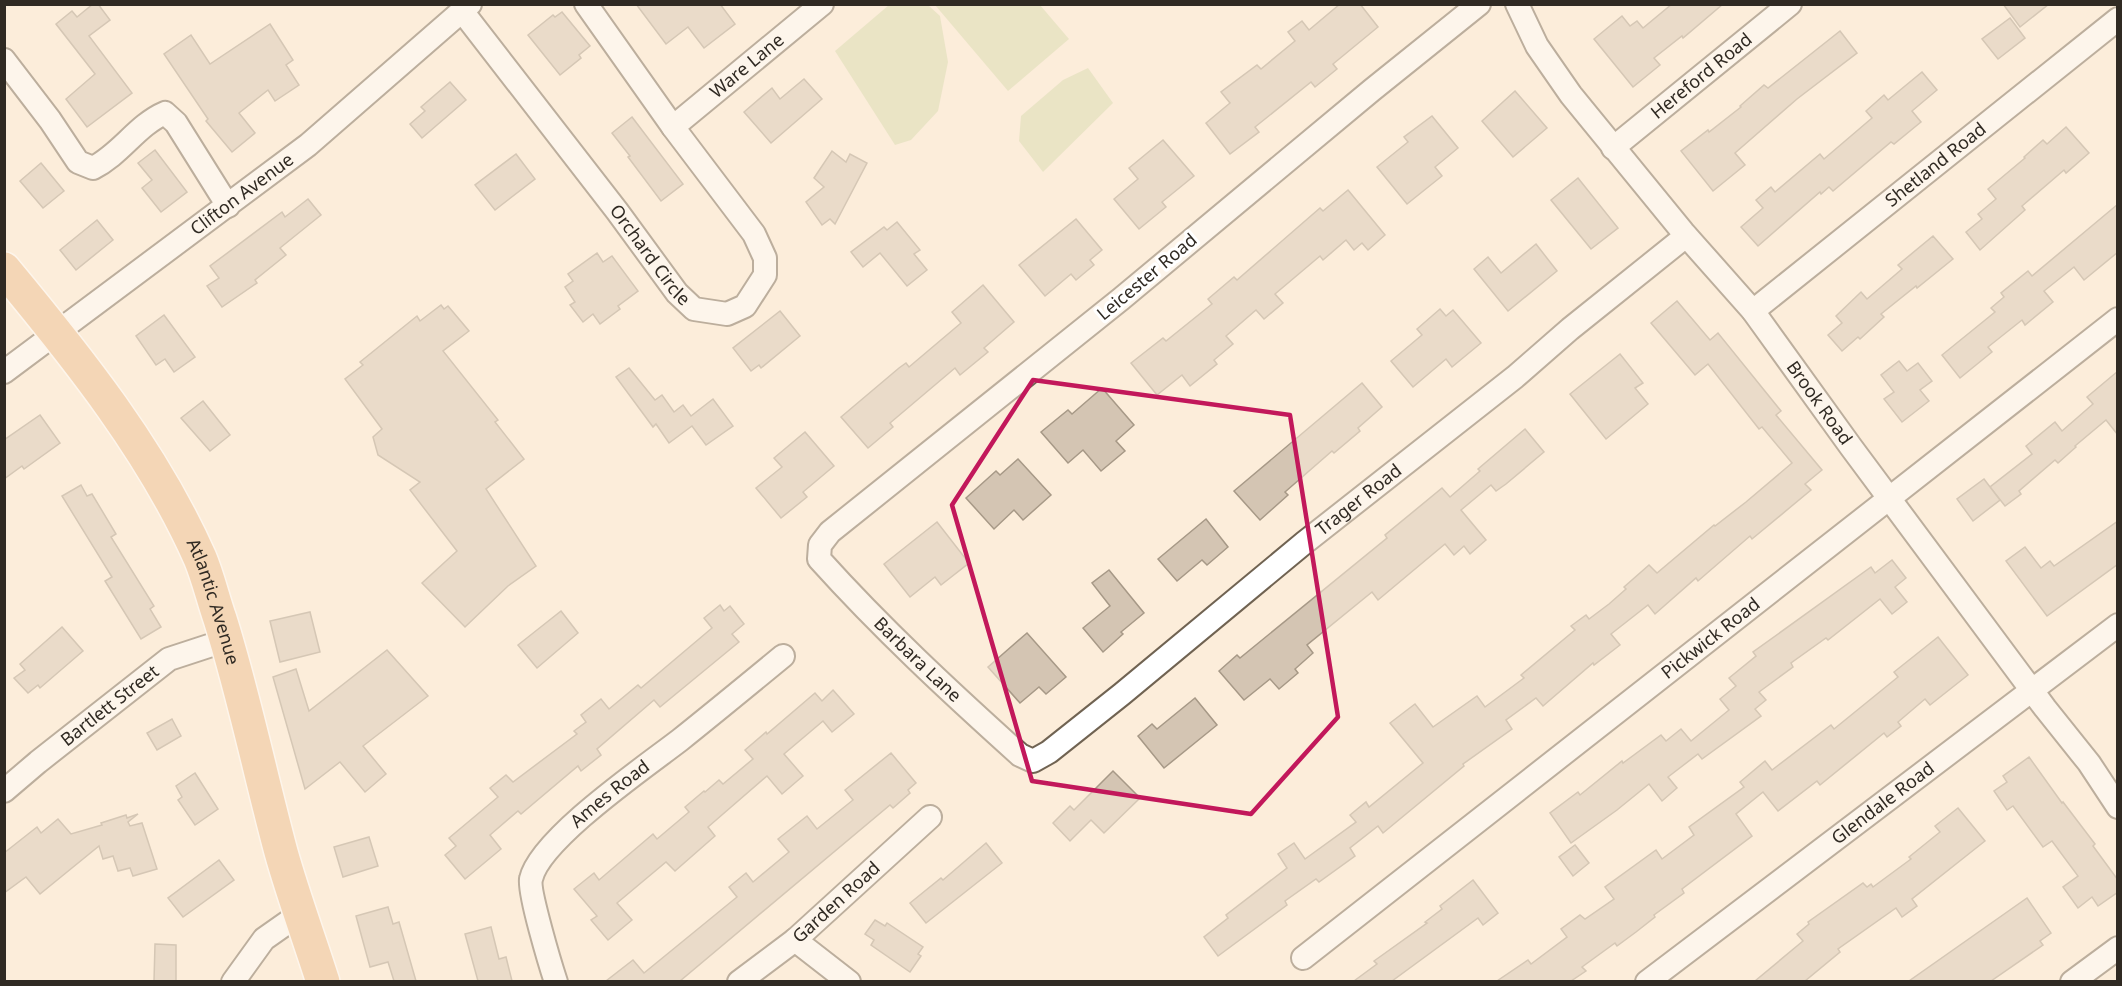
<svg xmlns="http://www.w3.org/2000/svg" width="2122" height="986" font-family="'Noto Sans',sans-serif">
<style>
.green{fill:#d6d9ac}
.building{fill:#d4c5b3;stroke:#a79987;stroke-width:1.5}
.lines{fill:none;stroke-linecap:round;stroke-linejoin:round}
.street-casing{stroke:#706352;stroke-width:26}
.primary-casing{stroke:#fff;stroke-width:36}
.street{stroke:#fff;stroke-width:22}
.primary{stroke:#ecbb8b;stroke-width:33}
.marked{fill:none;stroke:#c2185b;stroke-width:4.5;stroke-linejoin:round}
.labels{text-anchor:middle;stroke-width:6;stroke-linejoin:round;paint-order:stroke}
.street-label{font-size:18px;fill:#302a23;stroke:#fff}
</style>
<rect width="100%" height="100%" fill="#fcedda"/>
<g class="green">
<path d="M889,5H928L940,16L948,62L938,111L911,140L895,145L835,51Z"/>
<path d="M935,5H1040L1069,39L1008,91Z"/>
<path d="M1088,68L1113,103L1043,172L1019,141L1021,116L1063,80Z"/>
</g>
<g class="building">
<path d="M93,4H98L110,20L89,36L132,93L87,127L66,99L95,74L56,24L72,11L77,17Z"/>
<path d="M636,4H720L735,24L704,48L688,27L666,44Z"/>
<path d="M1340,4H1360L1378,27L1333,64L1337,69L1315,87L1311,82L1255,127L1259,132L1230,154L1206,123L1230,103L1221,92L1257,65L1261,69L1295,41L1288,32L1302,21L1309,30Z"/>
<path d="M1672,4H1723L1683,38L1682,36L1654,58L1660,65L1633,87L1594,39L1622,16L1630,26L1637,21L1643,28Z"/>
<path d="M2003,4H2049L2020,27Z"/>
<path d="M562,12L590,46L579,55L581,58L560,75L528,35L553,15L555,17Z"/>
<path d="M2010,18L2025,38L1998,59L1982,39Z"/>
<path d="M270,24L293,60L286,65L299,85L275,101L268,90L239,113L255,133L232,152L206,121L208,119L164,54L191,35L210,64Z"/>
<path d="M1840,31L1857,53L1797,99L1735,153L1745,165L1713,191L1681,151L1708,130L1709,132L1741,107L1740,106L1764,85L1768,88Z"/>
<path d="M1922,72L1937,90L1912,111L1921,122L1894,144L1891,142L1833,191L1829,187L1821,194L1820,192L1758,246L1741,227L1763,208L1756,200L1771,187L1775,192L1820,154L1824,159L1872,118L1866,111L1884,95L1888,100Z"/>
<path d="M804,79L822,99L771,143L744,112L772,88L780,99Z"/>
<path d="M450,82L466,100L422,138L410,124L425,111L421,107Z"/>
<path d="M1515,91L1547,128L1513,157L1482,121Z"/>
<path d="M1432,116L1458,148L1435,167L1442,176L1407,204L1377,167L1408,142L1404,137Z"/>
<path d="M632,117L683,184L661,201L628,157L630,156L612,133Z"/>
<path d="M2066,127L2089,153L2066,173L2064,170L2022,206L2025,210L1980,250L1966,232L1982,219L1978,214L1996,199L1988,189L2025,158L2024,157L2043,140L2047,144Z"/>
<path d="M1163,140L1194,176L1162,202L1166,207L1139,229L1114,199L1138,179L1129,168Z"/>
<path d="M155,150L187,192L161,212L142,188L152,180L138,163Z"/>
<path d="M832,151L846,162L850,154L867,163L835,224L830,219L822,225L806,202L824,187L814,178Z"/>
<path d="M516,154L535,179L495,210L475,185Z"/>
<path d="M41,163L64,191L43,208L20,181Z"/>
<path d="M1578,178L1618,228L1591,249L1551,200Z"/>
<path d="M1348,190L1385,235L1368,250L1362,243L1354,250L1346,240L1323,260L1320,256L1275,294L1283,303L1264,319L1256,310L1226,336L1233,344L1214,360L1217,364L1190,386L1182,375L1157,395L1131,363L1163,338L1166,341L1212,304L1208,299L1234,277L1237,280L1320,208L1323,211Z"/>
<path d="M308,199L321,215L280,248L286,255L255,280L257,283L222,307L207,286L219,278L210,266L282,212L285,217Z"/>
<path d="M2118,204V252L2084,280L2074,267L2044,291L2053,302L2025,325L2022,320L1988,347L1992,352L1960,378L1942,355L1995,312L1991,308L2004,297L2001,293L2028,271L2032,276Z"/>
<path d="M1076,219L1102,250L1090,260L1094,265L1076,280L1071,274L1045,296L1019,265Z"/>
<path d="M97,220L113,240L76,270L60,250Z"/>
<path d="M897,222L920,250L914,254L927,270L907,286L880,253L863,267L851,252L884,227L887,230Z"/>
<path d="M1933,236L1953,259L1917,288L1916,286L1881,314L1884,317L1860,339L1858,337L1842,351L1828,335L1842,323L1836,316L1861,292L1867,299L1902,269L1898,265Z"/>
<path d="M1536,244L1557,271L1508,311L1474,269L1488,257L1501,273Z"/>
<path d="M597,253L603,262L612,256L638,291L618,306L620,309L600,324L593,314L583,322L570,305L575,302L565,287L573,281L568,274Z"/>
<path d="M983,285L1014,322L984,348L988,352L960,375L955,368L890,423L893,427L868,448L841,417L899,368L906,363L909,367L961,323L952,312Z"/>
<path d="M1677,301L1710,340L1718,333L1781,411L1776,415L1822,470L1805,484L1811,490L1752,539L1750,536L1698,581L1696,578L1655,614L1648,605L1611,634L1620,645L1594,665L1593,663L1543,706L1536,698L1506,720L1512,729L1463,764L1464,766L1383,833L1378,826L1350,848L1355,856L1319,882L1316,879L1285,901L1287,905L1218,956L1204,937L1228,918L1226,915L1287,868L1278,854L1294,843L1305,859L1356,822L1350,815L1366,802L1369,807L1423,763L1390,723L1415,704L1433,727L1477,696L1485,707L1524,678L1521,675L1575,630L1571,626L1586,615L1589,619L1609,604L1626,589L1624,587L1649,565L1657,573L1714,525L1715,526L1746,502L1792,463L1762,427L1759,429L1708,364L1695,375L1651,323Z"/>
<path d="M441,305L444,309L448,306L469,331L443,351L498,420L495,422L524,459L486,489L536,566L508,586L465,627L422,583L457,551L410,490L420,482L378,455L373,437L382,429L345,379L363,365L360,362L417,316L420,321Z"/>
<path d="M1440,309L1446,316L1453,310L1481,343L1452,367L1446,359L1413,387L1391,361L1422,335L1417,329Z"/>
<path d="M780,311L800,336L761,368L759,365L751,371L733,348Z"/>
<path d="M164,315L195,357L174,372L165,359L156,365L136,336Z"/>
<path d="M1620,354L1643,383L1635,388L1648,404L1606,439L1570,394Z"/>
<path d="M1899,361L1907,371L1918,363L1932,381L1920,390L1929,401L1902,422L1884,399L1894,392L1881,375Z"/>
<path d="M629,368L655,400L662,395L674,412L683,405L691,416L713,399L733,426L706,445L692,426L669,443L656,424L653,427L616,377Z"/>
<path d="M2118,371V435L2106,420L2075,446L2076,447L2058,463L2055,460L2019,491L2021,494L2005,506L1990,487L2032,454L2026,446L2055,422L2062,431L2093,404L2087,397Z"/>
<path d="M1362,383L1382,407L1358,428L1360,431L1334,453L1332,451L1285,492L1288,495L1260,520L1234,491Z"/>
<path d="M1102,388L1134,425L1116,441L1125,451L1101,471L1083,450L1068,463L1041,432L1068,410L1072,414Z"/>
<path d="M203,401L230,435L210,451L181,418Z"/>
<path d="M40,415L60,443L24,469L22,466L4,479V440Z"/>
<path d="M1525,429L1544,452L1506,484L1496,491L1491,485L1461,510L1486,540L1470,554L1464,546L1454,555L1445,544L1378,600L1372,592L1307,645L1313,653L1295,669L1298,673L1279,689L1270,679L1244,700L1219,671L1237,655L1240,658L1387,538L1385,535L1442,488L1450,497L1480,471L1478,469Z"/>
<path d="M805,432L834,466L803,492L807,497L781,518L756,488L782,467L774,458Z"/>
<path d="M1018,459L1051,495L1023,520L1014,510L994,529L966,498L996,471L1000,475Z"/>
<path d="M1984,479L2000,500L1973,521L1957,499Z"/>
<path d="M81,485L87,496L92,494L116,534L111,537L154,606L150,609L161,627L141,639L105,581L112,577L62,496Z"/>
<path d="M1206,519L1228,547L1207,565L1202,560L1177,581L1158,559Z"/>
<path d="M2118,521V564L2047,616L2006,561L2025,547L2041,568L2050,561L2054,566Z"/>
<path d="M937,522L969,563L941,585L935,577L910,597L884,564Z"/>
<path d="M1892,560L1906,578L1895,587L1907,602L1892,614L1880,599L1828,640L1826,638L1791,663L1793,667L1759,692L1766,700L1755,709L1761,716L1702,759L1698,754L1668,777L1677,788L1662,801L1649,784L1617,810L1571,843L1550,813L1578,792L1580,795L1622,761L1623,763L1661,735L1666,741L1681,729L1691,741L1729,710L1720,699L1736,686L1729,678L1756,656L1753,652L1871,567L1875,573Z"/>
<path d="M1109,570L1144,613L1121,632L1123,634L1103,652L1083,628L1110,606L1092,583Z"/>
<path d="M720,605L724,611L730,606L744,624L732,634L739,642L660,707L654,700L597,749L601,755L581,771L578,766L521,814L518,811L490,835L501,849L465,879L445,855L456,846L449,838L498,797L490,788L506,775L513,782L577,734L574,731L586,722L581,715L601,699L609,709L638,685L641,688L712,628L704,618Z"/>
<path d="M561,611L578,633L537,668L518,645Z"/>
<path d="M310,612L320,652L280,662L270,621Z"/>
<path d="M62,627L83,651L40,688L38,685L28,693L14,678L25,670L20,664Z"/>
<path d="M1027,633L1066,677L1046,694L1039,687L1020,703L988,667Z"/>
<path d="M1938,637L1968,675L1930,705L1925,699L1898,722L1901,726L1887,737L1884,733L1820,785L1817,781L1778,811L1763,792L1736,814L1752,836L1682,889L1684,893L1654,915L1655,917L1636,932L1617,946L1615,943L1582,967L1586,971L1571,981H1497L1528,960L1531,964L1567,937L1561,929L1580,915L1585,919L1614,899L1605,887L1656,850L1662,859L1694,835L1689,827L1744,787L1740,782L1765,761L1772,770L1831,725L1834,729L1898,677L1894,672Z"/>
<path d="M387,650L428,696L363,746L386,774L365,792L340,762L305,789L273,677L296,669L309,711Z"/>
<path d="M833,690L854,714L832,732L823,721L784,754L803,776L782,794L767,776L708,827L715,836L675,871L666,862L617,903L632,920L608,940L591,920L597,916L574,889L594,873L599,880L653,834L657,839L689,812L685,807L704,791L705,792L719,780L723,784L753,759L745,750L766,732L767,734L815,693L822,701Z"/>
<path d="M1195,698L1217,725L1164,768L1138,736L1152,724L1157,729Z"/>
<path d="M172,719L181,736L157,750L147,733Z"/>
<path d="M891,753L916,783L908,790L910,793L893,808L890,805L680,981H606L633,960L644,973L737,897L729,887L746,873L753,882L789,852L778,839L807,816L817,829L853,800L845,790Z"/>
<path d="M2029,757L2062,803L2063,802L2095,844L2093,846L2118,880V892L2098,906L2092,897L2078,908L2063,887L2078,876L2052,841L2043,847L2013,806L2007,810L1994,791L2007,782L2003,776Z"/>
<path d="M1113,771L1140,798L1104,833L1091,820L1070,841L1053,823L1070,806L1074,810Z"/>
<path d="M195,773L218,809L195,825L178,800L182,797L176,786Z"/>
<path d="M1958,808L1985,841L1912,899L1917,906L1902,917L1896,908L1838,949L1840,952L1805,981H1755L1803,941L1797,934L1809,924L1808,922L1863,883L1867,887L1871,884L1873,887L1911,859L1909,857L1940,832L1935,826Z"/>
<path d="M138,814L128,822L130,826L142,823L157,869L133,876L130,868L118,871L113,856L103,859L99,846L40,894L26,877L4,893V853L37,827L41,833L58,819L71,834L102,825L101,823L126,815L127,818Z"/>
<path d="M369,837L378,866L343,877L334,847Z"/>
<path d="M986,843L1002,863L926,923L910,903L941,878L943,880Z"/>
<path d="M1575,845L1589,863L1573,876L1559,857Z"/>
<path d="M219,860L234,880L183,917L168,898Z"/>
<path d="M1473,880L1498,913L1483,925L1478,918L1392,981H1354L1377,964L1374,961L1427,923L1425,922L1442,909L1440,906Z"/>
<path d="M2027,898L2051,933L2040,941L2043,945L1991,981H1909Z"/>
<path d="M388,907L393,924L399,922L416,981H394L388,962L370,967L356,916Z"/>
<path d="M875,920L885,926L887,923L923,947L918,954L921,956L910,972L871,945L874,940L865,934Z"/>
<path d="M491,927L499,959L506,957L512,981H478L465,934Z"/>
<path d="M155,944L176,945V981H154Z"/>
</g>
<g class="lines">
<g class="street-casing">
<g id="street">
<path id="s1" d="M1479,4L1372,90L1121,299L830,532L820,545L819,559C882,629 950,692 1020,755L1033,761L1049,752L1122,694L1304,543L1515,377L1570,329L1686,236"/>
<path id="s2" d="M1517,4L1537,46L1571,95L1683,232L1753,311L1851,447L2045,708L2089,763L2118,807"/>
<path id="s3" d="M462,11L617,211L677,293L694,309L727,314L745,306L765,275V258L754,234L673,127L586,4"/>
<path d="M4,60L50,120L78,162L93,168C121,154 137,125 165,113L176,123L228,206"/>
<path id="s4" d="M673,127L822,4"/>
<path id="s5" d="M1613,148L1790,4"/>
<path id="s6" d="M1753,311L2118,19"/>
<path id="s7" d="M4,372L308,145L470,4"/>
<path id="s8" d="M4,791L38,762L169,659L227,640"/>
<path d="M795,940L849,982"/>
<path id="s9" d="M1303,958L2118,319"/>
<path d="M233,982L264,939L301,913"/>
<path id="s10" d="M556,982C551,967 528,891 531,879C540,839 645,767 680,740C715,712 749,684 783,656"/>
<path id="s11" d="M739,982L795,940L930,817"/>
<path id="s12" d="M1647,982L2118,625"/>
<path d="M2072,982L2118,948"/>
</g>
</g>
<g class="primary-casing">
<g id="primary">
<path id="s13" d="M4,269C78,358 153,452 200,558C208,577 213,599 220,619C244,695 260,774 281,852C293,895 309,938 323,982"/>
</g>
</g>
<use href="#street" class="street"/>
<use href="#primary" class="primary"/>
</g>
<path d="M0 0H2122V986H0ZM1033,380L1290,415L1338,717L1251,814L1032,781L952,505Z" fill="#fcedda" fill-opacity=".55" fill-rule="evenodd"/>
<path class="marked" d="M1033,380L1290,415L1338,717L1251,814L1032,781L952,505Z"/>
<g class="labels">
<g class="street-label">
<text dy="6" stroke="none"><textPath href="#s4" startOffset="96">Ware Lane</textPath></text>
<text dy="6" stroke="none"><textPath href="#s5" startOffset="114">Hereford Road</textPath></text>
<text dy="6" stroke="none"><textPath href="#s6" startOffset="234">Shetland Road</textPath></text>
<text dy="6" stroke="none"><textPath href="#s7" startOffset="297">Clifton Avenue</textPath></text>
<text dy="6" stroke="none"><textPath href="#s3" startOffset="308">Orchard Circle</textPath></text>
<text transform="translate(1147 277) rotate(-40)" y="6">Leicester Road</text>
<text dy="6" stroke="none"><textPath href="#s2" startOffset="502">Brook Road</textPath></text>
<text dy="6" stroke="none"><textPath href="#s1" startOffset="1580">Trager Road</textPath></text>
<text dy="6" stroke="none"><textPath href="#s13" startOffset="396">Atlantic Avenue</textPath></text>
<text dy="6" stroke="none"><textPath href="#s9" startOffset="518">Pickwick Road</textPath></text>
<text dy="6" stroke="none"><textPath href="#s1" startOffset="1008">Barbara Lane</textPath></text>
<text dy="6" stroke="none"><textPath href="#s8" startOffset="136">Bartlett Street</textPath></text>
<text dy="6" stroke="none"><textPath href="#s10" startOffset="224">Ames Road</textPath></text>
<text dy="6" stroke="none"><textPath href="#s12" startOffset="296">Glendale Road</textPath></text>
<text dy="6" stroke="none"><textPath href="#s11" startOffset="126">Garden Road</textPath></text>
</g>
</g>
<rect width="2122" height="986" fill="none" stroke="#302a23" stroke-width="12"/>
</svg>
